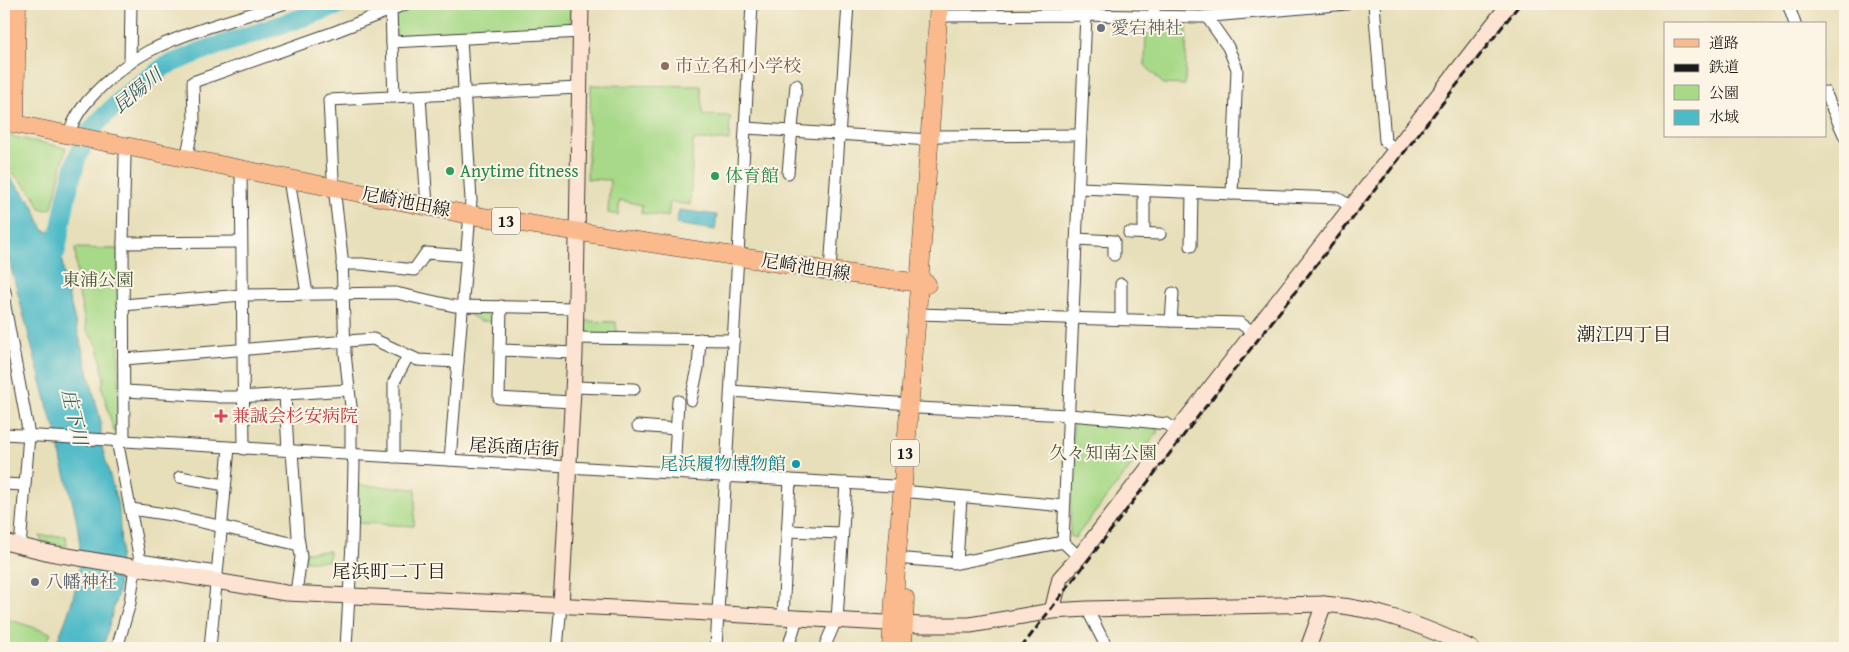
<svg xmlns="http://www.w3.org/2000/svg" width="1849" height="652" font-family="'Gentium Book Plus','Noto Serif JP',serif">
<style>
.green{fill:#a7d988;stroke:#627a52}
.water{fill:#4dbac7;stroke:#346b72}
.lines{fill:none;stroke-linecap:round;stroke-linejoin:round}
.river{stroke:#4dbac7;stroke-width:19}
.street-casing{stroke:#3a3934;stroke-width:13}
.secondary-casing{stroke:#3a3934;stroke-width:17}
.primary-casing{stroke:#3a3934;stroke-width:19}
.street{stroke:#fff;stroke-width:11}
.secondary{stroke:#fde3d1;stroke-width:15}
.primary{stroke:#fbba8d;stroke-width:18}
.rail{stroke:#1c1c1c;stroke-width:3;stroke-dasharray:8 4;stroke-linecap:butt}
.worship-dot{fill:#6b7280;stroke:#fcf5e5;stroke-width:2}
.education-dot{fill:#8d6e63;stroke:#fcf5e5;stroke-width:2}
.leisure-dot{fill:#2e9e5b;stroke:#fcf5e5;stroke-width:2}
.health-dot{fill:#e0444e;stroke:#fcf5e5;stroke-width:2}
.culture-dot{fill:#0f9aa8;stroke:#fcf5e5;stroke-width:2}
.labels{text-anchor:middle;stroke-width:4;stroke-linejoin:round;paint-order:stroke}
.shield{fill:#fcf5e5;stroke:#5f5d58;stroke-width:1}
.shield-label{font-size:16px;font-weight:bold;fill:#1c1c1c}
.worship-label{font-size:18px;fill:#5b616d;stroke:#fcf5e5;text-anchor:start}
.education-label{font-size:18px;fill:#785e54;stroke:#fcf5e5;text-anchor:start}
.leisure-label{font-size:18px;fill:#27864d;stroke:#fcf5e5;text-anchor:start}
.street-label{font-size:18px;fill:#1c1c1c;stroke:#fcf5e5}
.park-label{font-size:18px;fill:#46553c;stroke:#fcf5e5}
.health-label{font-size:18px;fill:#be3a42;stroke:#fcf5e5;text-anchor:start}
.culture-label{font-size:18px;fill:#0d838f;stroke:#fcf5e5;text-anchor:end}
.water-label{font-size:19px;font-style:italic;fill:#305b60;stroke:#fcf5e5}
.neighbourhood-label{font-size:19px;fill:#1c1c1c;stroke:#fcf5e5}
</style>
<rect width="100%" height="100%" fill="#fcf5e5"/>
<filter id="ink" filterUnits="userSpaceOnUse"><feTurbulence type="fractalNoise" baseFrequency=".02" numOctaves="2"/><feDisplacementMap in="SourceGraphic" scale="10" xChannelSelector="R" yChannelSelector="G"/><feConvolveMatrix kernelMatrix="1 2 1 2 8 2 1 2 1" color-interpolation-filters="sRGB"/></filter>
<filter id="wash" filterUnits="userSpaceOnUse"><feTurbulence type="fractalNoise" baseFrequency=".0096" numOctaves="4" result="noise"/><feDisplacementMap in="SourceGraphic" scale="20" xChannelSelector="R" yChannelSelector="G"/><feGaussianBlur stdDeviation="1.12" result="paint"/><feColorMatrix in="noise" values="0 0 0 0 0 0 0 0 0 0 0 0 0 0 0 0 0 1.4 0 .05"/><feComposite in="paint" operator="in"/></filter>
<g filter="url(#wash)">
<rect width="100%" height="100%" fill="#e7dfba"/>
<g class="green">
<path d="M422,4H571L570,26L396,38L395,14Z"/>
<path d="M1187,26L1185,85L1163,84L1145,65L1146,28Z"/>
<path d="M591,85L701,86L703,115L730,116L729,140H693L690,205L670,202L668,217L641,213L642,205L620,200L618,215L608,213L610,180L587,179Z"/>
<path d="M4,135L66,148L52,208L46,210L40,208L34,195L4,164Z"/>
<path d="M75,248L118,249L119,433L114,432L102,388L104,377L98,346L87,331L78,289Z"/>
<path d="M465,308L495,309L498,322L480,321L465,312Z"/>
<path d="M586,321L616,322L617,335L589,334L586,330Z"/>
<path d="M1076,420L1156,425L1158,432L1075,538L1070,536L1073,424Z"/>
<path d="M359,485L416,489L414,526L358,523Z"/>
<path d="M40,536H66L67,546L41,541Z"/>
<path d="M329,551V561H305V552Z"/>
<path d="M4,618L51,633L43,648H4Z"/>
</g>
<g class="water">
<path d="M4,171L32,203L43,230L49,232L54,227L64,228L61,249L64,278L101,422V443L119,509L121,548L118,574L119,588L103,648H54C65,624 76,595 79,568C84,539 70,491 62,463C60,453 60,442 57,433C56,428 53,423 51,419L4,241Z"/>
<path d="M679,210L717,215L715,230L676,224Z"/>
</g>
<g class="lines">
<path class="river" d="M56,252L67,194L77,158L88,135L99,121L124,97L165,66L199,52L343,4"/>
</g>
</g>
<g filter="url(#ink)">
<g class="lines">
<g class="street-casing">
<g id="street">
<path d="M1154,4V17"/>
<path d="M1374,4L1385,141L1396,150"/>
<path d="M1788,4L1795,24"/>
<path d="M391,9L392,42"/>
<path d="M938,16L1079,15L1201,17L1347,4"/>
<path d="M1207,17L1228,47L1237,69L1232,194"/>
<path d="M130,63L131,4"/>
<path d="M1825,92L1845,137"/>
<path d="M420,96L427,207"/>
<path d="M394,97L392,42L581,32"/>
<path d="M746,128L929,140"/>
<path d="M67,135C72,126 76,116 82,108C98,87 126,63 149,51C190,30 240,18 283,4"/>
<path d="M937,136L1080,135"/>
<path d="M186,159L194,121L193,82L329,34L406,4"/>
<path d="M241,170L244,449"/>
<path d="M788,173L796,85"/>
<path d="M289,179L307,294"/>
<path d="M1079,188L1337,198L1352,207"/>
<path d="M1144,191V233"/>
<path d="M1129,233L1160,234"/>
<path d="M1076,239L1114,241V255"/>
<path d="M123,243L241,242"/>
<path d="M1191,246L1192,193"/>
<path d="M342,264H362L414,270L426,253L467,256"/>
<path d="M830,271L848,4"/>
<path d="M4,288L6,296L4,300"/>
<path d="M4,301L29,435L20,547"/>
<path d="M123,305L242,295L396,293L454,306L576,308"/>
<path d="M501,306L499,398L572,402"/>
<path d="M917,314L1240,323L1254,333"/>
<path d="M1121,319V284"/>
<path d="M1171,321L1173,293"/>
<path d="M575,338L734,340"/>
<path d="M500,350L575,353"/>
<path d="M124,359L373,339L418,360L458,362"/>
<path d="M574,387L634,389"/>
<path d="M125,391L215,396"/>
<path d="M731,391L910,404"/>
<path d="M285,394L288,451"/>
<path d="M219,397H240L348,390"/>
<path d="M691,400L698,368L700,339"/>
<path d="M918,408L1069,415L1129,420L1167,424L1177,431"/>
<path d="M638,426L676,429"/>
<path d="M4,434L893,486L903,487L912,492L1064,506"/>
<path d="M117,440L140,560L216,572"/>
<path d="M124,441L123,243L125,156L127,147"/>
<path d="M292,451L298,536L301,557L296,593"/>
<path d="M394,457V382L408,356"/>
<path d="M450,460L471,200L461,39"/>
<path d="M674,473L678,401"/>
<path d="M180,477L225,485"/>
<path d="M4,484L24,485"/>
<path d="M131,509L172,515L299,545"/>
<path d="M787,531L842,533"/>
<path d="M1063,542L1086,15"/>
<path d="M907,559L957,563L1063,542L1079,557"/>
<path d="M957,563L961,497"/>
<path d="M1087,609L1107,648"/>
<path d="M783,617L790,480"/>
<path d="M837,620L846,483"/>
<path d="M117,648L130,603L135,567"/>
<path d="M210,648L229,448"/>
<path d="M346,648L352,543L354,463L351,448V407L345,353L342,257L333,178L329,100L579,88"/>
<path d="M557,648L561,605"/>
<path d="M716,648L752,4"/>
<path d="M788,648L795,625L796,617"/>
<path d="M824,648L836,620"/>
</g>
</g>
<g class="secondary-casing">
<g id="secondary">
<path d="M4,542L50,553L286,593L637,609L921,625H970L1052,611L1087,609L1324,604C1378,608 1423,626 1471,648"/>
<path d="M561,605L575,355L581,4"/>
<path d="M1052,611L1060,578L1079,557L1509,4"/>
<path d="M1308,648L1324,604"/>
</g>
</g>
<g class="primary-casing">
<g id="primary">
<path d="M17,4L15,124L470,215L830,271L927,284"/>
<path d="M891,648L897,555L917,314L939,4"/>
<path d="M903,648L905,598"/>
</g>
</g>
<use href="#street" class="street"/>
<use href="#secondary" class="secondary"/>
<use href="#primary" class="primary"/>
<path class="rail" d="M1021,648L1203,410L1520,4"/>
</g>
</g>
<g class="worship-dot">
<circle cx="1101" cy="28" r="5"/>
<circle cx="35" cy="582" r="5"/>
</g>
<circle class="education-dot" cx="665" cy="66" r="5"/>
<g class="leisure-dot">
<circle cx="450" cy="171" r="5"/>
<circle cx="715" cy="176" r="5"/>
</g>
<path class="health-dot" d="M218.5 408.5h5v5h5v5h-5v5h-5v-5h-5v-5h5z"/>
<circle class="culture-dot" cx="796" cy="464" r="5"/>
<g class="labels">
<g class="shield">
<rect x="492" y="207.5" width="28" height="27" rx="4"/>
<rect x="891" y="439.5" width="28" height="27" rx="4"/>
</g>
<g class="shield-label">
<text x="506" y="227">13</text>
<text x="905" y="459">13</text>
</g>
<g class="worship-label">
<text x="1111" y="34">愛宕神社</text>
<text x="45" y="588">八幡神社</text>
</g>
<g class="education-label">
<text x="675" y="72">市立名和小学校</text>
</g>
<g class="leisure-label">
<text x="460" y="177">Anytime fitness</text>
<text x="725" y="182">体育館</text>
</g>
<g class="street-label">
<text transform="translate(406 202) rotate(11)" y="6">尼崎池田線</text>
<text transform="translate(806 267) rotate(9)" y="6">尼崎池田線</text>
<text transform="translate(514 447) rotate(3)" y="6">尾浜商店街</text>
</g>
<g class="park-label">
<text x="98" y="286">東浦公園</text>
<text x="1103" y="459">久々知南公園</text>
</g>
<g class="health-label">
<text x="232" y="422">兼誠会杉安病院</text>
</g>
<g class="culture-label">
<text x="786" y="470">尾浜履物博物館</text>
</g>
<g class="water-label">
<text transform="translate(137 90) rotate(-39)" y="7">昆陽川</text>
<text transform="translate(75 417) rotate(77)" y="7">庄下川</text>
</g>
<g class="neighbourhood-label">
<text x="1624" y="341">潮江四丁目</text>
<text x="389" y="578">尾浜町二丁目</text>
</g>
</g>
<rect width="1849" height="652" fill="none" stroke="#fcf5e5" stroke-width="20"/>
<rect x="1664" y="22" width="162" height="115" fill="#fcf5e5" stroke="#a29e95"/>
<rect x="1674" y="39" width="25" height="8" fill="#fbba8d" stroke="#a29e95"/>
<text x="1709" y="48" font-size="15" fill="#1c1c1c">道路</text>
<rect x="1674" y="64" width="25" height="8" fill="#1c1c1c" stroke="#a29e95"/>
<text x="1709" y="72" font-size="15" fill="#1c1c1c">鉄道</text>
<rect x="1674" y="85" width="25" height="15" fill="#a7d988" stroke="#a29e95"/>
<text x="1709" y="98" font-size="15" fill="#1c1c1c">公園</text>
<rect x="1674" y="110" width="25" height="15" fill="#4dbac7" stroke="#a29e95"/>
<text x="1709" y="122" font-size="15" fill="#1c1c1c">水域</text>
</svg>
